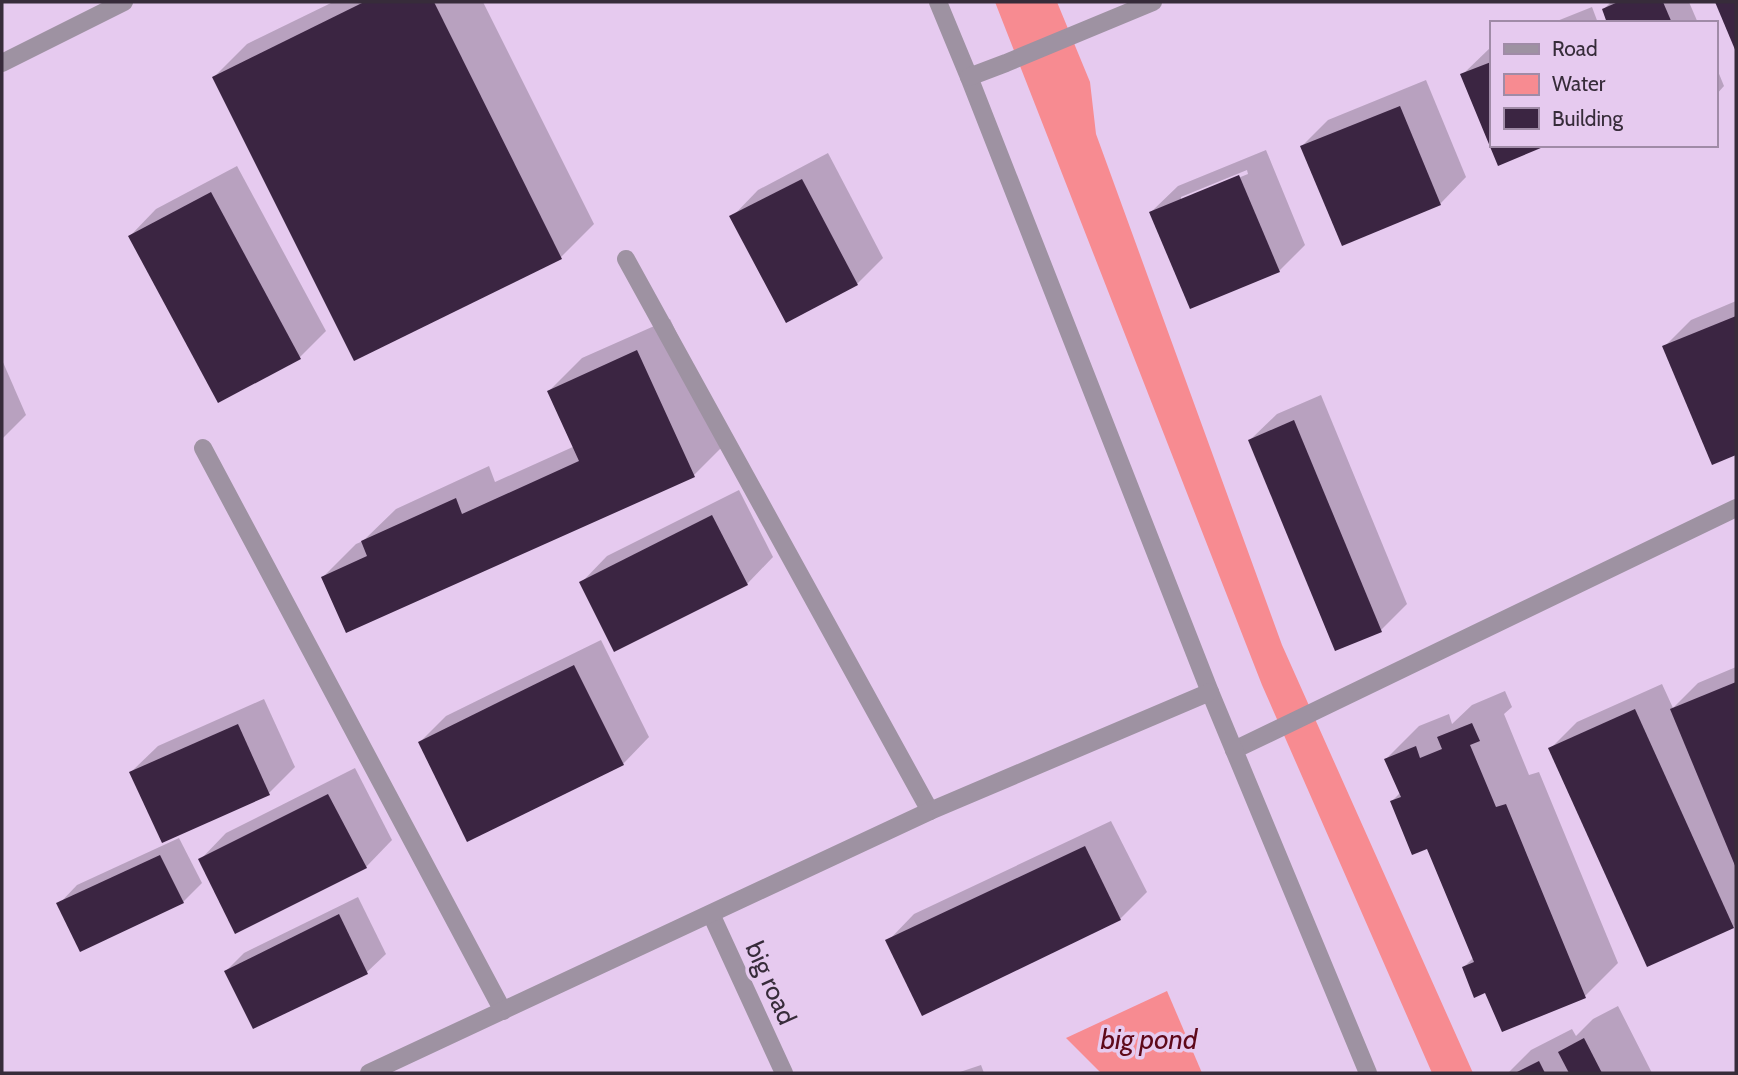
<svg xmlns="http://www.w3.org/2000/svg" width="1738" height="1075" font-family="Cabin,sans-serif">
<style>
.water{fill:#f78b91}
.shadow{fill:#0003;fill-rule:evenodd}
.building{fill:#3b2542}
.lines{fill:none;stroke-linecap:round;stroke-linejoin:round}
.minor{stroke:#9e92a2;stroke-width:18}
.tertiary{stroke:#9e92a2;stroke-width:18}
.labels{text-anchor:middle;stroke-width:7;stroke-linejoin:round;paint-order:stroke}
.street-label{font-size:26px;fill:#372c3a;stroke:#e6caef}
.water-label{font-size:28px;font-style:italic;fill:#5e091a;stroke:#e6caef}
</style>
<rect width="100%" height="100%" fill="#e6caef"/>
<g class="water">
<path d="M995,2H1057L1090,82L1096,134L1282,645L1473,1073H1432L1262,685Z"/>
<path d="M1167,991L1202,1073H1101L1066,1038Z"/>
</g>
<g class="shadow">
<path d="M333,2H483L594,224L561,257L355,358L214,77L247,44Z"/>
<path d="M1611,2H1689L1698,23H1609L1604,9Z"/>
<path d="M1592,7L1598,23H1552Z"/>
<path d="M1491,47V144L1462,75Z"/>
<path d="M1715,64L1724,86L1715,96Z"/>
<path d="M1426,80L1466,177L1440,204L1302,146L1328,120Z"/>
<path d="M1266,150L1305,245L1279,271L1151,212L1178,186ZM1247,170L1248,174L1181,201V197Z"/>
<path d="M828,153L883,258L857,284L732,217L758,190Z"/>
<path d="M237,166L326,331L300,357L130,236L156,209Z"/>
<path d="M1736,301V453L1713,463L1665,346L1691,320Z"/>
<path d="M670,319L727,442L694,475L323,577L356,544L363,541L396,509L489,466L495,482L575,446L549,391L582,358Z"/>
<path d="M2,360L26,415L2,439Z"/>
<path d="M1321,395L1407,604L1381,630L1250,440L1277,414Z"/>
<path d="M739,490L773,557L747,584L581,583L607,556Z"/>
<path d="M601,640L649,737L623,764L420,742L446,716Z"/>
<path d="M1736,667V924L1733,927L1550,749L1577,722L1662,684L1673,708L1698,683Z"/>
<path d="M1505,691L1512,707L1504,714L1529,775L1539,772L1618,963L1585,996L1486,991L1464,967L1474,957L1428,847L1392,801L1401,792L1386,759L1419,726L1449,714L1452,724L1472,705Z"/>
<path d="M264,699L295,767L269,793L131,772L158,746Z"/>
<path d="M355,768L392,840L366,867L200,860L226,833Z"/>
<path d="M1111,821L1147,892L1120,919L888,941L914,914Z"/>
<path d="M179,838L202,883L183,902L59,904L77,885Z"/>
<path d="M358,897L386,954L367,972L254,1027L226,971L244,953Z"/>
<path d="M1618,1006L1652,1073H1508L1531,1050L1572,1029L1576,1036L1593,1019Z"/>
<path d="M981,1065L984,1073H957Z"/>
</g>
<g class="building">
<path d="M364,2H434L562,259L354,361L212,77Z"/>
<path d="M1618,2H1663L1672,23H1607L1602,9Z"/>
<path d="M1715,2H1736V52Z"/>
<path d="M1491,62V145H1548L1498,166L1460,74Z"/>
<path d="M1400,106L1441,205L1342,246L1300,146Z"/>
<path d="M1239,175L1280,272L1190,309L1149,212Z"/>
<path d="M802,179L858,285L786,323L729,216Z"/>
<path d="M211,192L301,359L218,403L128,236Z"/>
<path d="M1736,316V455L1712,465L1662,346Z"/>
<path d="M637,350L695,477L346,633L321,577L367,556L361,541L456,498L462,514L579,461L547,391Z"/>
<path d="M1294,420L1382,632L1335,651L1248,440Z"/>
<path d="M712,515L748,585L614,652L579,582Z"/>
<path d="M574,665L624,765L467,842L418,742Z"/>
<path d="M1736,682V868L1670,709Z"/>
<path d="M1635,709L1734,928L1647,967L1548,748Z"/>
<path d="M1472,723L1480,741L1470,745L1496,807L1506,804L1586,998L1502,1032L1485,993L1474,998L1462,967L1474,962L1427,849L1412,855L1390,801L1401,797L1384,759L1416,746L1420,758L1442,749L1437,737Z"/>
<path d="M238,724L270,795L162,843L129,772Z"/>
<path d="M328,794L367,868L235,934L198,859Z"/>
<path d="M1085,846L1121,920L922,1016L885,940Z"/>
<path d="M160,855L184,903L80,952L56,903Z"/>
<path d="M339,914L368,974L253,1029L224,971Z"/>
<path d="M1584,1038L1602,1073H1569L1558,1052Z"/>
<path d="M1539,1061L1545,1073H1515Z"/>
</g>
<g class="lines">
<g class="minor">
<path d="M2,63L124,2"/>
<path d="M626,259L930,811"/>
<path d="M203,448L503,1011"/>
<path d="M1234,750L1736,508"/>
<path d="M711,914L784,1073"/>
</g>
<g class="tertiary">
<path d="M938,2L969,77L1210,692L1368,1073"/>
<path d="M969,77L1006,63L1153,2"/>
<path d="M369,1073L930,811L1210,692"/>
</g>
</g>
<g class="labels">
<g class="street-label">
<text transform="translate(771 983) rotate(66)" y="9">big road</text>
</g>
<g class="water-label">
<text x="1149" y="1049">big pond</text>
</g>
</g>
<rect width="1738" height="1075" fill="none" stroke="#372c3a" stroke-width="7"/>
<rect x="1490" y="21" width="228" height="126" fill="#e6caef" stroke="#a08ba7" stroke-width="2"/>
<rect x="1504" y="44" width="35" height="10" fill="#9e92a2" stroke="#a08ba7" stroke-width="2"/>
<text x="1552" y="56" font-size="21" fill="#372c3a">Road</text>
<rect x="1504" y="74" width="35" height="21" fill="#f78b91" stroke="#a08ba7" stroke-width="2"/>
<text x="1552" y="91" font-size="21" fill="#372c3a">Water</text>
<rect x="1504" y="108" width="35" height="21" fill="#3b2542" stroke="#a08ba7" stroke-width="2"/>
<text x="1552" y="126" font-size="21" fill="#372c3a">Building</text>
</svg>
